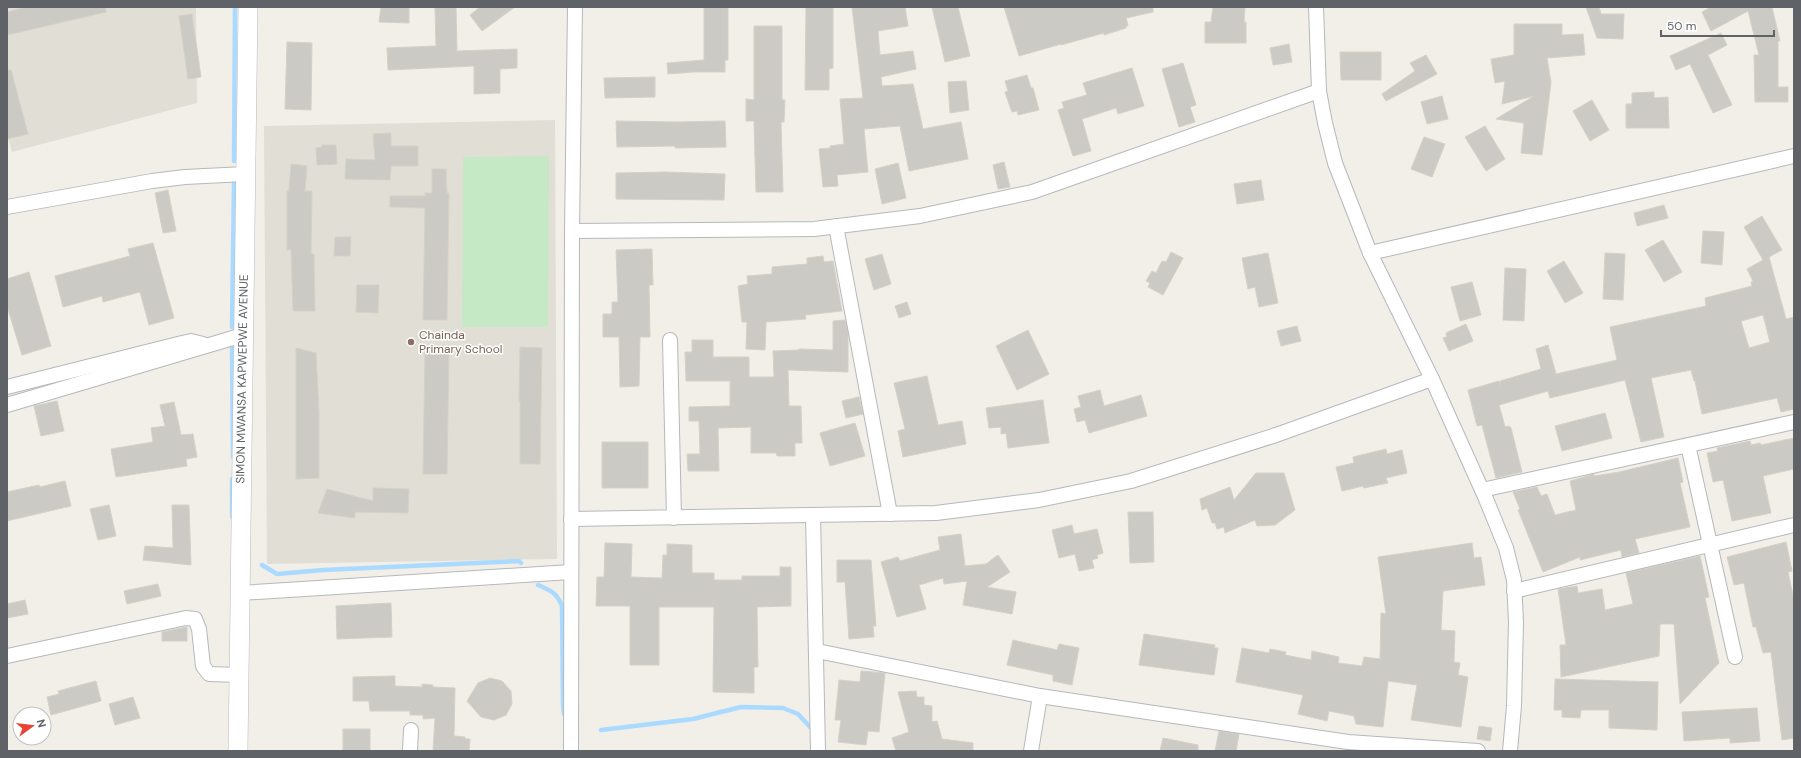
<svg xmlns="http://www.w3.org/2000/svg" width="1801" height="758" font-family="'DM Sans',sans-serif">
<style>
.education{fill:#e1ded6}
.green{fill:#c5e8c5}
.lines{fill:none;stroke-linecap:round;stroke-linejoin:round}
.stream{stroke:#aadaff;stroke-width:4.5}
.building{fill:#cccac5;stroke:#d6d1c6;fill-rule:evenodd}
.minor-casing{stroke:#b5b8bc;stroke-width:16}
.secondary-casing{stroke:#b6babf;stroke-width:20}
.minor{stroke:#fff;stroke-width:14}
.secondary{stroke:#fff;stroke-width:19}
.education-dot{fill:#8d6e63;stroke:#fff;stroke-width:1.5}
.labels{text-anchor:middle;stroke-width:3;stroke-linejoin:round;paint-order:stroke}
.education-label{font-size:12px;fill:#785e54;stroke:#fff;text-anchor:start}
.street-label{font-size:12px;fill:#5f6368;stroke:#fff}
</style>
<rect width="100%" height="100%" fill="#f1efe8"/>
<g class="education">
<path d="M7,7H196L197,103L12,152L7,134Z"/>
<path d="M555,120L557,559L267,564L264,126Z"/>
</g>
<path class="green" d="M549,156L548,327H462L463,157Z"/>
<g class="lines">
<g class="stream">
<path d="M234,161L235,7"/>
<path d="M232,327L234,183"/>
<path d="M232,347L233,457"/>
<path d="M232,517V479"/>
<path d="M262,565L277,574L323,570L519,561L521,563"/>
<path d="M538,585C550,590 557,593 562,606L563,705L564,714"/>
<path d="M601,730L693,719L741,707L783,708L798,714L811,728"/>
</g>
</g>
<g class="building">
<path d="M27,7H105L106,12L7,35V12Z"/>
<path d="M381,7H409V23L379,22Z"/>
<path d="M435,7H456L457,50L456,51L517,49V68L500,69V93L474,94V66L388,70L387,48L436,46Z"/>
<path d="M480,7H515L482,31L470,15Z"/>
<path d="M704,7H728V60H725V72H693L668,74L667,63L704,60Z"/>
<path d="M806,7H833V68L829,69V90H805Z"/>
<path d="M852,7H905L908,26L878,31L880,55L913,51L916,69L881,77L882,86L913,84L923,129L961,122L968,159L909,171L900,126L864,129L868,172L837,175L838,186L823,187L819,149L830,148V146L844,144L840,99L863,98Z"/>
<path d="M932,7H958L970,56L945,62Z"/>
<path d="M1004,7H1153V12L1126,18L1128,26H1126V28L1104,35V33L1061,45V44L1019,56Z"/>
<path d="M1213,7H1245L1244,22H1246V43H1205V22H1211Z"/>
<path d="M1586,7H1599L1601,14H1624L1623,39L1597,38Z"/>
<path d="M1711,7H1772L1780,41H1778V87H1788V102H1755L1754,55H1759L1748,11L1711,31L1702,12Z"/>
<path d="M192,14L201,77L188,79L179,16Z"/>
<path d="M1514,24H1562V35L1583,34L1585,55L1547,58L1551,82L1542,155L1521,153L1524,123L1496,119L1534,96L1502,104L1505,81L1495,83L1491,59L1514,55Z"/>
<path d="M754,26H782V100H785L784,122H781L783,192H756L754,121H746V99L754,100Z"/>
<path d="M1721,33L1727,45L1708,55L1732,105L1713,113L1690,64L1676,70L1670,56Z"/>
<path d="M287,42L312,43L311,110L285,109Z"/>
<path d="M1289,44L1292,62L1273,65L1270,48Z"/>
<path d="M1340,52H1381V80H1341Z"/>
<path d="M1426,55L1437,74L1386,101L1382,94L1415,71L1410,63Z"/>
<path d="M1183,63L1196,105L1190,107L1195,122L1179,127L1162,69Z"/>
<path d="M1132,68L1144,106L1118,114L1116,108L1082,119L1091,151L1073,156L1058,110L1064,108L1062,102L1087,95L1083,83Z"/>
<path d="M7,70H11L28,134L7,139Z"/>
<path d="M1027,75L1031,88H1033L1039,110L1018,115L1017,111L1012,112L1010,107L1005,92L1008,91L1005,81Z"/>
<path d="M655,77V97L605,98L604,78Z"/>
<path d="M966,81L969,110L950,113L948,82Z"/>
<path d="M1654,92V98L1668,97L1669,128H1626V104H1632V93Z"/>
<path d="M1442,96L1448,119L1427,124L1421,102Z"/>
<path d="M1592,100L1609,130L1590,141L1573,111Z"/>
<path d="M616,121L677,122L725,121L726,147L675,148V146L617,147Z"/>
<path d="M1485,126L1505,159L1486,171L1465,137Z"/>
<path d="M391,133V146H418V166H391L390,180L345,179L346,159L375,160L373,134Z"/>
<path d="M1424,137L1445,144L1432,177L1411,169Z"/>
<path d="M322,145H336L337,164L317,165L316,148L322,147Z"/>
<path d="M1004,162L1010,187L998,189L993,165Z"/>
<path d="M898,163L906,198L882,204L875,169Z"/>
<path d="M291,164L307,166L305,191H312L311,254H314L315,311H293L291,250H287V191H289Z"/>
<path d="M432,169H446L447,193H449L447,320H423L425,208L390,207V196H425V193H432Z"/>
<path d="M665,172L725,174L724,200L616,199V173Z"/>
<path d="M1261,180L1264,200L1237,204L1234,184Z"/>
<path d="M168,190L176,231L163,233L155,193Z"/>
<path d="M1664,205L1668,218L1637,226L1634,213Z"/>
<path d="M1762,216L1782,250L1769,257L1786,319L1794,317V409L1781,412L1777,398L1702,414L1695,381H1694L1691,370L1651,378L1664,437L1641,442L1625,380L1550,398L1548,391L1499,405L1505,427L1509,426L1511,428L1522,472L1496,478L1482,425L1477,426L1468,390L1499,381L1500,385V381L1541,369L1536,349L1548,345L1556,374L1617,360L1610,327L1706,306L1705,298L1752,286L1751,282L1753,281L1747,269L1763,260L1744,227ZM1763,315L1770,342L1749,348L1741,321Z"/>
<path d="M1703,231L1724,232L1722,265L1701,263Z"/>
<path d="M335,237H351L350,256H334Z"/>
<path d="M1663,240L1682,272L1664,282L1645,250Z"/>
<path d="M153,243L174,318L149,325L140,292L103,302L102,296L63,307L55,276L130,256L128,249Z"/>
<path d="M652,249L653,285H649L650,337H640L639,386L620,387L619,337H603V314H612V302H618L616,250Z"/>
<path d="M1171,252L1183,258L1163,295L1148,287L1150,283L1146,281L1152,271L1156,273L1162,261L1166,262Z"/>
<path d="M1268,253L1278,303L1259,307L1255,287L1248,289L1242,258Z"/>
<path d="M1605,253L1625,254L1623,300L1603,299Z"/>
<path d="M882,254L891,284L874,290L865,259Z"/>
<path d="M823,256L824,262L833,261L842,311L805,315L806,319L766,322L765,350L746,349L747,322H742L738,286L748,284L747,276L772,274V267L807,264V258Z"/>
<path d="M1564,261L1583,293L1565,303L1547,271Z"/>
<path d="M1505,268L1526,269L1524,321L1503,320Z"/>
<path d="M29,272L51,346L22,355L7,306V279Z"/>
<path d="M1472,282L1481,315L1460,321L1451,287Z"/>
<path d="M357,285H379L378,313L356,312Z"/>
<path d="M907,302L911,314L899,318L895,306Z"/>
<path d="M845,320L848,334V372L788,370L789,406H801L802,443H795V456H777L776,453H751V427L718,428L719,471H688L687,454H700L699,421H689V407L730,406V381H686L685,352H692V340H713V357H749V377H774L773,351L799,350V349L833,350V321Z"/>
<path d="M1466,324L1473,341L1449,351L1443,338L1447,337L1446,333Z"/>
<path d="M1297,326L1301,341L1281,346L1277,331Z"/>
<path d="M1028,330L1049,374L1017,390L996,346Z"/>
<path d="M520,347L542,348L540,464H520V401H519Z"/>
<path d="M296,348L316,353L319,413V478L296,479Z"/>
<path d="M425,351H449L447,474H423Z"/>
<path d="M927,376L938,425L962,421L966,444L903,457L898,431L905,429L894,383Z"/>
<path d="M1100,390L1104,406L1141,395L1147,416L1089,433L1085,420L1077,422L1074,409L1081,407L1078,396Z"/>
<path d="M859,397L863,414L846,418L842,401Z"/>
<path d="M1043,400L1049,443L1008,448L1006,433L1001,434V427L989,428L986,408Z"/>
<path d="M57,401L64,431L41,436L34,406Z"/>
<path d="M174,402L181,435L193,434L197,457L186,459L187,466L116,477L111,449L153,442L151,428L165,426L160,405Z"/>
<path d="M1605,413L1612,438L1562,451L1555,426Z"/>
<path d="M855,423L865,456L830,466L820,433Z"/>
<path d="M1794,438V469L1763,476L1771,513L1732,521L1723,480L1713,482L1707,453L1718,451L1717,448L1750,441L1751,445L1760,443L1761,445Z"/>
<rect x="602" y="442" width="46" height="46"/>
<path d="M1386,449L1387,454L1402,450L1407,473L1386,478L1388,483L1364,488L1363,486L1342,491L1336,467L1354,463L1353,457Z"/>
<path d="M1678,458L1683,482L1680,483L1690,527L1635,539L1639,553L1622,557L1621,550L1580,560V557L1543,572L1518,510L1520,509L1513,492L1537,487L1541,496L1547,494L1555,515L1576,510L1570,481L1594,474V476L1619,472Z"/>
<path d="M1256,473H1284L1295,510L1275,525L1257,526L1255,520L1225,533L1224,527L1217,529L1215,523H1212L1207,508L1202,510L1200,499L1230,487L1234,500Z"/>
<path d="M65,481L71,506L7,521V492L39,485L40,487Z"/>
<path d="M373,488L409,489L408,513L355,512V518L318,513L327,489L373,501Z"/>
<path d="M109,505L116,536L98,540L90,509Z"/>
<path d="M172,505H189L191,565L143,560L145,546L173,548Z"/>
<path d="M1128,512H1153L1154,562L1130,563Z"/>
<path d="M1072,525L1074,534L1097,529L1103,553L1097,555L1098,558L1092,560L1094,568L1079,571L1075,554L1059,558L1052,530Z"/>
<path d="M961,534L965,566L986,564L998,555L1010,572L987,587L1016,592L1012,614L963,605L967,581L944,584L943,578L919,585L926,609L897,617L881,562L898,557L900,561L940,550L938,537Z"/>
<path d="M1786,542L1792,571L1788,572L1794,600V738L1782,740L1771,652L1763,653L1756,627H1753L1744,583L1734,585L1727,557Z"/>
<path d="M605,543L632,544L631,577L662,578L663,555H667V544L692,545V573H714V580H742V576H780V567H791V606L757,607L758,667H754V693L713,692L714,607H659V665H630V606H596L597,577H604Z"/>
<path d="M1472,543L1474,558L1481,557L1485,585L1443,591L1441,630L1455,631L1454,662L1460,663L1458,675L1468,677L1461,727L1411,720L1417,685L1388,681L1383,727L1356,724L1354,716L1329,711L1327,721L1298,714L1303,695L1236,682L1242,648L1269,653L1270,649L1286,652L1285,655L1311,660L1312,651L1339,657L1338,663L1362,666L1364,657L1380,659L1381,613L1386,614L1378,557Z"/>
<path d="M1700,556L1709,597L1705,598L1719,663L1680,704L1674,624H1660L1659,656L1561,677L1560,645H1566L1558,589L1577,586L1578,593L1602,589L1605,610L1633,604L1626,573Z"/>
<path d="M837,560H871L876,626H873L874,637L849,639L845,582H837Z"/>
<path d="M158,584L161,596L127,604L124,591Z"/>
<path d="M25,600L28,614L7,618V604Z"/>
<path d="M391,603L392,637L337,639L336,606Z"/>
<path d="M187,627V641H162V632Z"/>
<path d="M1144,634L1215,645L1214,648H1218L1214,675L1139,665Z"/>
<path d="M1013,640L1057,650L1059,644L1079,648L1072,685L1053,681V675L1007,665Z"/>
<path d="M861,671L885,673L879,732L868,731L866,745L838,742L841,720H835L839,680L860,682Z"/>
<path d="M395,676V686L422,687V684L433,685V687L455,688L454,736L465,737V739H470L469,751H433L435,718L423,719V715H410V711H370L369,701H353V677Z"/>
<path d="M490,678L502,681L511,691L512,704L506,715L494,720L481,717L467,701L478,683Z"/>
<path d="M1555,679L1658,682L1657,730L1609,728V710H1581L1580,718L1562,717V710H1554Z"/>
<path d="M96,681L101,701L51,715L47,697L59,694L58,691Z"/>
<path d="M916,691L917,697H924V705L932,706V722L937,721L942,739L973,743V751H896L892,738L909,732L898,692Z"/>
<path d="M133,697L140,718L115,725L109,704Z"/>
<path d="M1757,708L1760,741L1730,743V738L1684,741L1682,712Z"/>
<path d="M1479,726L1492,728L1490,741L1477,739Z"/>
<rect x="343" y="729" width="27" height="22"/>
<path d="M1219,731L1239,734L1236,751H1215Z"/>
<path d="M1163,738L1198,745V751H1160Z"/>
</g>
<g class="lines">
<g class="minor-casing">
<g id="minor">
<path d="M1316,7L1319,91L1325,123L1335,163L1370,253L1432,379L1486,499L1506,548L1514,580L1516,622L1514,706L1510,751"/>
<path d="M7,207L152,181L185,177L245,174"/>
<path d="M836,226L890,514"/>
<path d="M572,231L814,229L920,216L1032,192L1319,91"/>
<path d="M1370,253L1794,156"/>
<path d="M670,340L674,518"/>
<path d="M7,387L182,343L191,341L203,344"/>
<path d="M7,405L243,335"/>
<path d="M1688,445L1735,657"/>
<path d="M1482,490L1794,422"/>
<path d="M813,515L818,751"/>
<path d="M571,519L936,513L1039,500L1131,481L1276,435L1432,379"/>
<path d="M1514,591L1794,525"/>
<path d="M240,593L571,572"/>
<path d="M817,651L1040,696L1348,742L1478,751"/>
<path d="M7,656L186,618L195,619L199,629L203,666L209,674L239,675"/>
<path d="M410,751L411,730"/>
<path d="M571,751L572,231L575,7"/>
<path d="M1031,751L1040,696"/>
</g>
</g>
<g class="secondary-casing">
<path id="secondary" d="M238,751L248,7"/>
</g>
<use href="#minor" class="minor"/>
<use href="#secondary" class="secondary"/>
</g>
<circle class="education-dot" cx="411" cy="342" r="4"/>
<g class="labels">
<g class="education-label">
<text x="419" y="339">Chainda<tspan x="419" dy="14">Primary School</tspan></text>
</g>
<g class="street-label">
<text transform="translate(242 379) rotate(-89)" y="4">SIMON MWANSA KAPWEPWE AVENUE</text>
</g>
</g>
<rect width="1801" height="758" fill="none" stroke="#5f6368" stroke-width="16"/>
<g transform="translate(32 726) rotate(75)"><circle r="19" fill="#ffffff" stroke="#bfc1c3"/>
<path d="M0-3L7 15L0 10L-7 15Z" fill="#ea4335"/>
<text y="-6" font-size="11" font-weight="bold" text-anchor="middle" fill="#5f6368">N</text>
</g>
<path d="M1661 30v6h113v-6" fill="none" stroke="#5f6368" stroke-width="2"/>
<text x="1667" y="30" font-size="12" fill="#5f6368" stroke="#ffffff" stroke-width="3" paint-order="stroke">50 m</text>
</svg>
